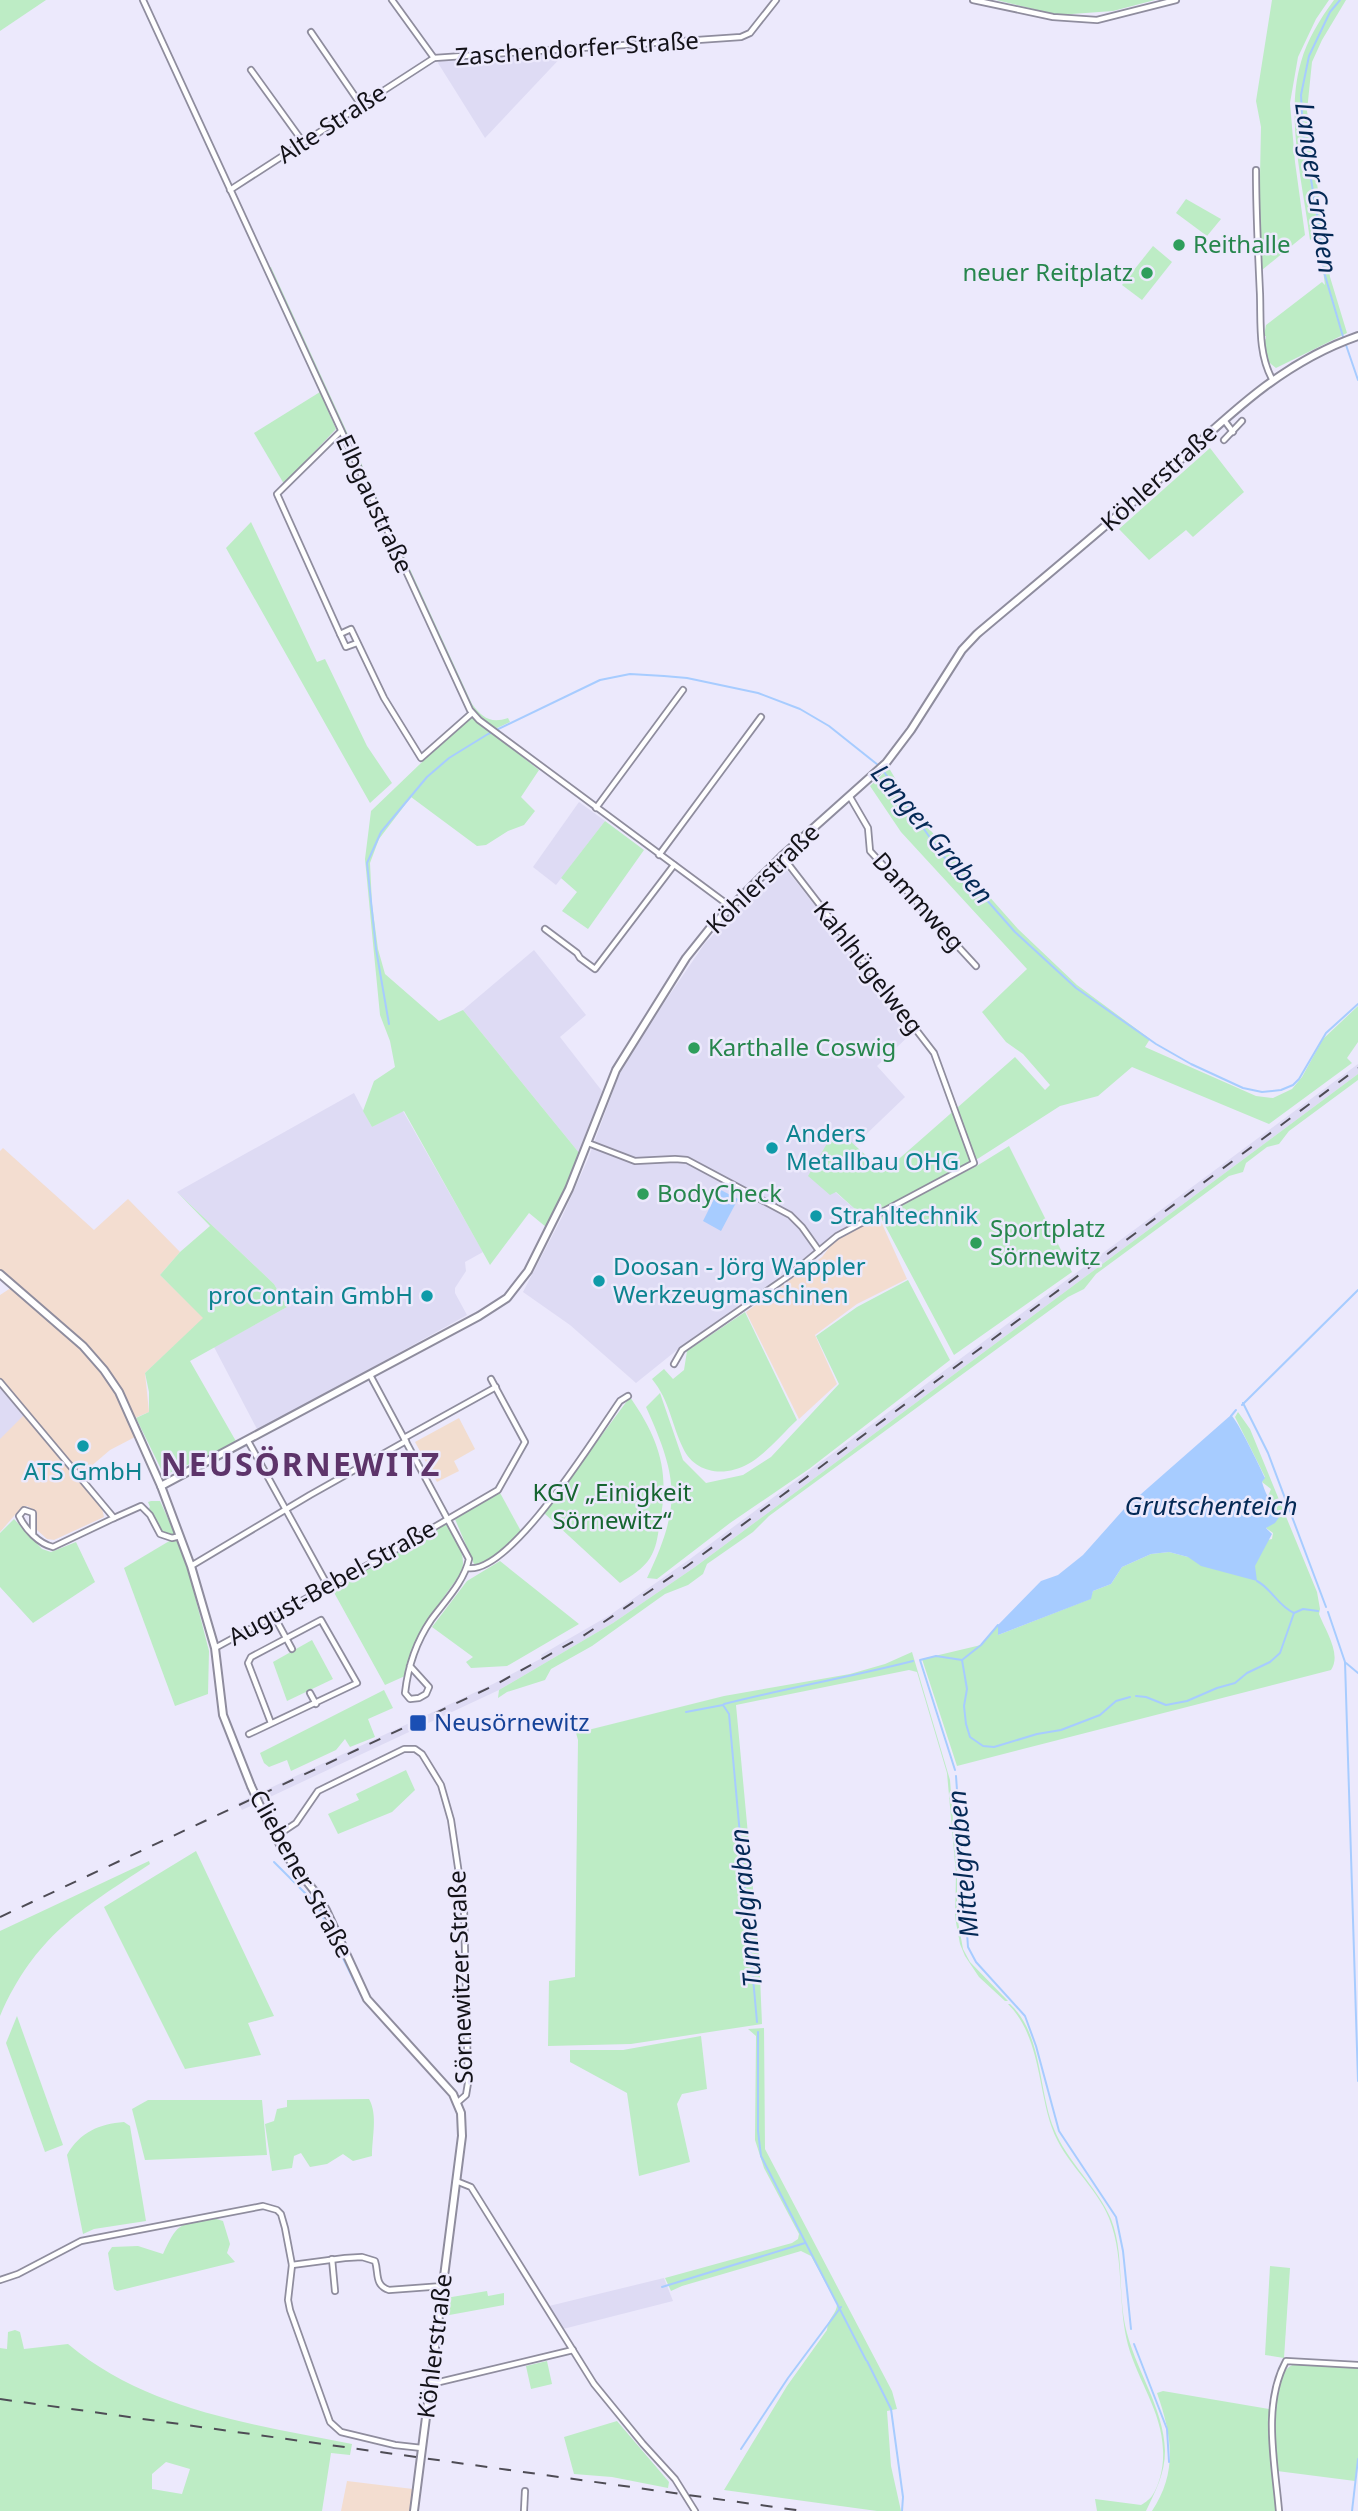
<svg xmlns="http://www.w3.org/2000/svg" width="1358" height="2511" font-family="'Noto Sans',sans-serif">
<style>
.commercial{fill:#f3ddd0}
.built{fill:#dedbf4}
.education{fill:#f2ddcf}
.green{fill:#bdecc5;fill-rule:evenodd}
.water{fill:#a7ccff}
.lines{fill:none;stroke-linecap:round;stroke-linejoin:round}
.stream{stroke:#a7ccff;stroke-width:2}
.street-casing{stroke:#8f8d9e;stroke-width:8}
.secondary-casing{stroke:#8f8d9e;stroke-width:10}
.street{stroke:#fff;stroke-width:4.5}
.secondary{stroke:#fff;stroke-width:6}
.rail{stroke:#4e4c55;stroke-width:2;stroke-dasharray:12 12;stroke-linecap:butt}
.secondary-bridge-casing{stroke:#8f8d9e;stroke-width:10;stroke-linecap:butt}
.secondary-bridge{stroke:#fff;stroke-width:6}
.leisure-dot{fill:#2e9e5b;stroke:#ece9fc;stroke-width:2.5}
.culture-dot{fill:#0f9aa8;stroke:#ece9fc;stroke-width:2.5}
.transit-dot{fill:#1a4fb4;stroke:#ece9fc;stroke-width:2.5}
.labels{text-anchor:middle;stroke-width:5;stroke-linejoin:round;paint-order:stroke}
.street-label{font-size:24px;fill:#131218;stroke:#ece9fc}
.leisure-label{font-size:24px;fill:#27864d;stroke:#ece9fc;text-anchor:start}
.culture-label{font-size:24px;fill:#0d838f;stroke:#ece9fc;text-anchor:start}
.park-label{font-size:24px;fill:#166530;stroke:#ece9fc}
.transit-label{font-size:24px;fill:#164399;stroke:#ece9fc;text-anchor:start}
.water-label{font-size:26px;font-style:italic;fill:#042955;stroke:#ece9fc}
.district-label{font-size:32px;font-weight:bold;letter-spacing:2px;fill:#5d346a;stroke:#ece9fc}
</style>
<rect width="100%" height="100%" fill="#ece9fc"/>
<g class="commercial">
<path d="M3,1148L94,1230L128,1199L180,1252L160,1275L204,1318L145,1373L149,1412L128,1421L135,1437L110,1450L83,1473L88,1492L102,1508L104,1517L54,1540L47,1539L37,1530L36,1511L27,1506L21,1508L0,1532V1295L17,1284L0,1271V1151Z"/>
<path d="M879,1217L907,1279L857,1304L815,1335L837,1384L799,1419L746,1312L822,1257L835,1240Z"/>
<path d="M347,2481L413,2489L410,2511H341Z"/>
</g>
<g class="built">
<path d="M567,51L485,138L438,63L440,59Z"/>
<path d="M579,802L605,821L556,885L533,867Z"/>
<path d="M783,865L914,1031L877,1066L905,1097L855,1145L837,1128L834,1191L865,1218L821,1246L743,1305L687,1342L636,1383L570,1325L523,1292L562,1217L588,1159L619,1075L649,1025L705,943Z"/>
<path d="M534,950L586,1015L560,1037L602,1091L580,1154L463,1010Z"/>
<path d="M1358,1064V1074L695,1567L613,1623L499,1690L242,1810L238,1803L493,1684L542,1658L541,1655L610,1615L690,1559Z"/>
<path d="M354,1093L372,1127L403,1111L483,1252L465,1262L466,1271L455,1288V1293L467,1315L258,1431L214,1347L287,1307L274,1284L177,1192Z"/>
<path d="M0,1385L24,1415L0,1439Z"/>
<path d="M664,2278L673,2301L563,2329L549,2306Z"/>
</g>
<path class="education" d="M459,1418L475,1449L454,1461L459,1471L437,1482L415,1442Z"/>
<g class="green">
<path d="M0,0H46L0,31Z"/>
<path d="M996,0H1155L1113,11L1058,15Z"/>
<path d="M1272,0H1329L1316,19L1298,57L1290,103L1295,162L1305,235L1262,270L1259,226L1261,127L1256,101Z"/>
<path d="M1334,0H1346L1322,40L1312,62L1307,111L1330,277L1347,333L1276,368L1266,360L1264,340L1266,339V336H1264L1266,325L1322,282L1325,285L1318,234L1310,240C1303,185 1285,116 1301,62C1307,40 1320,19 1334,0Z"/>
<path d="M1186,199L1221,219L1207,236L1176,213Z"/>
<path d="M1153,246L1172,262L1142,300L1122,285Z"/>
<path d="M271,267L472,704C482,717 490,724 508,718L510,722L495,729L481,719L466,698L268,268Z"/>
<path d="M320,392L336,429L284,484L254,433Z"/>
<path d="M1210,448L1244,492L1193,537L1186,530L1149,560L1119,529Z"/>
<path d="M251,522L317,662L325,659L367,746L392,783L370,803L226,548Z"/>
<path d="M468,718H473L539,770L521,797L535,811L524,825L508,831L486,845L477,846L411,797L379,839L370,863L372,904L378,949L385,974L439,1021L463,1010L580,1154L557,1209L546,1227L529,1213L490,1265L404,1111L372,1127L363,1111L374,1081L395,1067L390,1041L380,1015L372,933L365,859L371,811Z"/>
<path d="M889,768L916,814L1018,929L1077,985L1150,1039L1145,1047L1256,1096L1273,1098L1292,1089L1302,1077L1323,1039L1358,1006V1042L1347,1058L1352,1063L1269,1124L1132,1067L1098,1096L1060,1106L979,1158L865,1218L836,1192L830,1195L808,1176L836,1128L884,1172L1015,1057L1045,1090L1050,1085L1023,1054L1006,1042L982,1012L1027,969L901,832L870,786Z"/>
<path d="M605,821L644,850L588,929L562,911L577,892L561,878Z"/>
<path d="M1358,1074V1080L1289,1131L1279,1144L1267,1147L1246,1163L1243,1172L1229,1176L1096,1274L1084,1289L1068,1297L769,1516L753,1532L707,1564L703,1574L688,1585L665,1594L592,1646L551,1669L545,1680L507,1692L498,1698L499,1690L613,1623L695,1567Z"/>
<path d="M1009,1146L1072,1272L954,1355L879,1214L975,1167Z"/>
<path d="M177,1192L274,1284L287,1307L190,1361L237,1443L167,1474L161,1469L136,1418L149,1412V1392L145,1373L203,1318L160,1275L180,1252L210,1226Z"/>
<path d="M908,1280L950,1360L809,1469L730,1523L657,1579L647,1578C682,1505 678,1478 646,1407L660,1393L683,1460L706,1483L743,1475L771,1457L839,1384L816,1336L857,1307Z"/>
<path d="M745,1312L797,1420C783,1433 765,1455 748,1464C725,1477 695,1474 683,1448C671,1423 670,1401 652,1379L664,1369L673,1379L684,1370L687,1351Z"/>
<path d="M630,1397C659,1439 670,1471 660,1521C658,1534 657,1547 650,1558C643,1569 631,1576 620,1583L544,1513Z"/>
<path d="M1238,1412L1250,1429L1317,1592L1320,1609L1319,1614C1325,1630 1342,1654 1331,1670L957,1766L922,1659L981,1645L998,1625V1635L1090,1599L1093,1591L1111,1584L1122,1567L1151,1554L1169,1552L1188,1557L1272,1539L1273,1533L1266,1528L1279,1516L1276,1507L1267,1499L1271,1489L1262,1482L1265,1477L1235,1417Z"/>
<path d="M499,1491L522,1533L492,1559L477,1565L474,1564L455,1519Z"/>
<path d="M151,1501H160L175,1534C158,1537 155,1521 149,1508L150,1507L148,1502Z"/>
<path d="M14,1519L42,1549L51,1552L76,1542L95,1582L33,1623L0,1587V1533Z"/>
<path d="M446,1523C455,1539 468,1555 461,1573C437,1607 414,1635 405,1676L385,1685L331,1587Z"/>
<path d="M171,1540L178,1541L191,1581L209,1651L208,1694L175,1706L124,1568Z"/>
<path d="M500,1561L579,1624L507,1666L471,1668L466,1662L473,1657L432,1627L467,1581Z"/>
<path d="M312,1640L333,1679L287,1701L273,1662Z"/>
<path d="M912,1652L950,1780L957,1874V1916L963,1949L970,1962L1008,2001H1005L979,1977L965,1956L960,1944L955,1917L956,1874L947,1773L917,1672L909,1670L736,1705L759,1953L762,2024L631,2044L548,2046L549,1981L575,1977L578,1740L576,1733L724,1696L850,1674L885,1664Z"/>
<path d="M384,1690L393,1708L368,1719L375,1737L350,1747L345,1739L336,1750L291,1771L287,1760L269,1767L264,1763L260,1753Z"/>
<path d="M406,1770L415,1790L392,1812L338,1834L328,1814L359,1800L356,1794Z"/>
<path d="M196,1851L274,2016L248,2023L261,2055L185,2069L104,1907Z"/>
<path d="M149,1861L150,1864C80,1910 35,1936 0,2016V1931Z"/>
<path d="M1010,2004C1043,2035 1038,2090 1054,2129C1067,2162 1097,2186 1111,2219C1124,2252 1118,2290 1125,2325C1134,2368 1164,2407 1165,2451C1165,2474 1155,2492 1146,2511H1097L1095,2499L1141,2505C1143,2504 1149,2500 1152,2496C1160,2484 1164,2465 1163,2450C1162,2412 1138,2381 1128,2345C1117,2304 1125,2258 1109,2218C1096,2186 1064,2162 1052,2128C1038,2088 1040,2036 1008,2004Z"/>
<path d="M17,2016L63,2145L45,2152L6,2043Z"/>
<path d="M764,2028L765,2149L892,2391L897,2409L887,2411L891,2466L901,2511H877L724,2490L787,2386L827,2330C828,2317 837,2314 837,2304L811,2256L801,2251L682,2286L671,2291L665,2278L792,2243L798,2239L799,2234L764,2168L755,2140L756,2036L748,2029Z"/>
<path d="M701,2036L707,2089L682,2094L677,2104L690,2162L639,2176L627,2093L570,2062V2050H623Z"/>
<path d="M369,2099C378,2115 372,2137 372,2156L353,2161L343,2154L327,2164L310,2167L301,2153L294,2156L292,2168L272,2171L265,2124L274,2121L277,2109L287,2107V2100Z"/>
<path d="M148,2100H262L267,2155L145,2160L132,2109Z"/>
<path d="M124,2122L130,2126L146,2221L94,2229L83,2234L67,2155C80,2132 99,2124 124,2122Z"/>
<path d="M210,2217L223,2221L230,2244L227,2253L235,2262L117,2291L114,2289L108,2253L112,2247L138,2246L163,2254C177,2224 178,2225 210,2217Z"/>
<path d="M1270,2266L1290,2268L1284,2358L1265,2355Z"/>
<path d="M487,2291L488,2296L504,2293V2305L444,2316L446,2298Z"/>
<path d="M15,2330L20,2332L24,2349L68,2344C148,2411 253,2424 352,2444L350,2455L331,2453L322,2511H0V2348L7,2349L8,2332ZM166,2462L190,2469L182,2494L152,2489V2474Z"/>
<path d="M547,2361L552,2384L531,2389L526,2366Z"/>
<path d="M1296,2364L1358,2367V2459L1355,2481L1277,2471C1275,2450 1267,2368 1296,2364Z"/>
<path d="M1163,2391L1269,2409L1277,2511H1152C1178,2472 1172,2435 1157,2393Z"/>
<path d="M617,2421L669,2482L668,2488L612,2477L574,2474L564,2437Z"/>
</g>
<g class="water">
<path d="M719,1189L738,1199L721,1231L703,1221Z"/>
<path d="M1231,1415C1238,1421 1259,1465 1265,1478L1262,1482C1267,1499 1272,1502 1280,1516L1275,1523L1266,1528L1272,1534L1255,1566L1257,1581L1201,1566L1188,1557L1169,1552L1151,1554L1122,1567L1111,1584L1093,1591L1091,1599L998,1635V1625L1041,1581L1058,1575L1083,1555L1124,1509Z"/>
</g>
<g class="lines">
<g class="stream">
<path d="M1340,0L1330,12L1309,56L1301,95L1303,133L1319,226L1324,272L1344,340"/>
<path d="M1346,345L1358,380"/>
<path d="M882,769L940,852L957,872L977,889L1015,932L1076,988L1156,1044L1191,1064L1243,1088L1262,1092L1281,1090L1293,1085L1299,1079L1326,1033L1358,1004"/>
<path d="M389,1024L376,949L367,863L381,832L427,777L449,758L488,734L600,680L630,674L664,676L687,678L758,693L800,709L829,726L878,765"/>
<path d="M1243,1403L1268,1453L1326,1607"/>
<path d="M1242,1405L1358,1290"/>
<path d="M1231,1416L1236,1410"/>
<path d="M1257,1581C1272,1589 1278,1606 1294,1613L1303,1609L1318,1611"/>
<path d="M1328,1612L1345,1662L1358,2081"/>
<path d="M962,1660L967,1689L964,1706L966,1724L970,1737L983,1746L994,1747L1037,1734L1061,1730L1100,1715L1116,1701L1130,1697"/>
<path d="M1346,1663L1358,1673"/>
<path d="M1136,1696L1146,1697L1166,1705L1187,1701L1217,1688L1235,1683L1247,1673L1270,1662L1280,1653L1294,1613"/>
<path d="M724,1704C787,1688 850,1677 913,1661"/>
<path d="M686,1712L723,1705L729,1714L757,2022"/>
<path d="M955,1770L920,1660L936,1656L962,1660L981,1645L998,1625"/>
<path d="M956,1776L968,1947L976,1962L1025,2016L1036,2046L1059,2131L1116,2217L1123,2251L1131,2329"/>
<path d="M274,1862L317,1905L361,1995"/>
<path d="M758,2032V2131L761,2156L866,2360"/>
<path d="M662,2287L805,2243"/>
<path d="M1134,2344L1167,2429L1169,2462"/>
<path d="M867,2361L891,2409L903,2497L902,2511"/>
<path d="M741,2449L788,2378L841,2307"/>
<path d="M1352,2511L1358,2459"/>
</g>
<g class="street-casing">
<g id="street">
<path d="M143,0L470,710L479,720L731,907"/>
<path d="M392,0L434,58"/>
<path d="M973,0L1053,17L1097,20L1176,0"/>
<path d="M311,32L361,105"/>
<path d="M251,70L303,142"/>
<path d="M1256,170C1256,211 1258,252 1260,294C1261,323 1258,353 1272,379"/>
<path d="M230,190L434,58L741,37L750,33L776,0"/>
<path d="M1224,420L1233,432"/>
<path d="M341,431L277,494L340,634L351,629L384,698L421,758L472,713"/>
<path d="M1224,440L1242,421"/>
<path d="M340,634L346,647L357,643"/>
<path d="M850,797L868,828L870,851L976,966"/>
<path d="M596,808L683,690"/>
<path d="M659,855L761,717"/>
<path d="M545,929L577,953L580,958L595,969L674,865"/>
<path d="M588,1143L635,1161L675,1159L687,1160L790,1215L802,1227L819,1251"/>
<path d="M674,1364L682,1350L790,1275L837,1236L974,1163L934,1053L782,856"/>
<path d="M370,1375L469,1559C464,1582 445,1601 431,1620C416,1642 408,1666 405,1693L410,1699L419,1698L426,1694L429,1687L410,1666"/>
<path d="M0,1382L114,1518L53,1547C39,1544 25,1529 19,1516L24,1510L33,1513V1534"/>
<path d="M404,1438L496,1387"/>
<path d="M248,1441L328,1586"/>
<path d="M114,1518L141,1506L150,1515L160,1534L172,1538L180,1536"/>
<path d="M191,1566L310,1495L406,1441"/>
<path d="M467,1568C510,1576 596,1435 620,1401L628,1396"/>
<path d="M274,1616L292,1649"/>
<path d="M215,1648L388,1554L498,1490L525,1442L491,1379"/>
<path d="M310,1693L316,1704"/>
<path d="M249,1734L357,1683L321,1620L251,1657L248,1663L271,1723"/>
<path d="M275,1837L296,1823L318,1791L404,1749H415L422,1754L441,1785L451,1820L464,1908L468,2083L466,2095L458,2102"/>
<path d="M456,2181L471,2187L594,2384L643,2444L675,2479L695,2511"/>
<path d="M332,2259L335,2291"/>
<path d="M292,2265L345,2258L362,2257L375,2261C379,2273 374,2285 389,2290L443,2286"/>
<path d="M0,2280L18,2274L81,2241L263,2206L277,2210L281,2214L285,2228L292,2265L288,2300L290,2310L330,2422L341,2432L395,2445L422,2448"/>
<path d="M431,2384L573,2350"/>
<path d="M524,2511L525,2491"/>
<path d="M1279,2511C1275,2463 1262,2405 1286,2361L1358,2365"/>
</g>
</g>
<g class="secondary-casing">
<g id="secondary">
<path d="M0,1274L83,1346L104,1370L119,1392L161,1486L191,1566L215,1648L223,1715L251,1786"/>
<path d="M161,1486L479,1316L507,1298L528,1271L569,1189L616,1070L686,958L710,928L782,856L886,763L911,730L962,650L977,634C1034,586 1092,538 1148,489C1215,430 1271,366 1358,336"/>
<path d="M262,1810L285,1854L315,1892L326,1910L367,1999L453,2094L461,2113L462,2136L414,2511"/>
</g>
</g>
<use href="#street" class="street"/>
<use href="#secondary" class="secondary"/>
<g class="rail">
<path d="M0,1917L493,1686L583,1636L687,1566L1358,1068"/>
<path d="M0,2399L803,2511"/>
</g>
<g class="secondary-bridge-casing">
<path id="secondary-bridge" d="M251,1786L262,1810"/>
</g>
<use href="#secondary-bridge" class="secondary-bridge"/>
</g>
<g class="leisure-dot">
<circle cx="1179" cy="245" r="7"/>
<circle cx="1147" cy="273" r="7"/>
<circle cx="694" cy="1048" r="7"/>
<circle cx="643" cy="1194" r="7"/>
<circle cx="976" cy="1243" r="7"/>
</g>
<g class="culture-dot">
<circle cx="772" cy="1148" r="7"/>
<circle cx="816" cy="1216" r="7"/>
<circle cx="599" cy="1281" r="7"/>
<circle cx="427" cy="1296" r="7"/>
<circle cx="83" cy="1446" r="7"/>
</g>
<rect class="transit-dot" x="409" y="1714" width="18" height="18" rx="3.5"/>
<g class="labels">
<g class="street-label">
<text transform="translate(577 49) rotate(-4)" y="8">Zaschendorfer Straße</text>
<text transform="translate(332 124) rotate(-33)" y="8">Alte Straße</text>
<text transform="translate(1159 478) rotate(-42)" y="8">Köhlerstraße</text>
<text transform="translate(374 504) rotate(65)" y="8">Elbgaustraße</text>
<text transform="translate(763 879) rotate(-44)" y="8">Köhlerstraße</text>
<text transform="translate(918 902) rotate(48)" y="8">Dammweg</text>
<text transform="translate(868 968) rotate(52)" y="8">Kahlhügelweg</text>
<text transform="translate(332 1583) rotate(-29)" y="8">August-Bebel-Straße</text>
<text transform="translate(301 1874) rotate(61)" y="8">Cliebener Straße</text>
<text transform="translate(461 1977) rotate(-92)" y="8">Sörnewitzer Straße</text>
<text transform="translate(435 2346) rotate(-83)" y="8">Köhlerstraße</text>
</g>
<g class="leisure-label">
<text x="1193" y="253">Reithalle</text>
<text x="1133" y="281" text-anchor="end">neuer Reitplatz</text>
<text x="708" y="1056">Karthalle Coswig</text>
<text x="657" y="1202">BodyCheck</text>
<text x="990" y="1237">Sportplatz<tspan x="990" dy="28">Sörnewitz</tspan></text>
</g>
<g class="culture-label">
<text x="786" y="1142">Anders<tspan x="786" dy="28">Metallbau OHG</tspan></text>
<text x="830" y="1224">Strahltechnik</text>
<text x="613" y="1275">Doosan - Jörg Wappler<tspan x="613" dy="28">Werkzeugmaschinen</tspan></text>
<text x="413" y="1304" text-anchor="end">proContain GmbH</text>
<text x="83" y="1480" text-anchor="middle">ATS GmbH</text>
</g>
<g class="park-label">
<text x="612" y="1501">KGV „Einigkeit<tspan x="612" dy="28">Sörnewitz“</tspan></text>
</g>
<g class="transit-label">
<text x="434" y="1731">Neusörnewitz</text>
</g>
<g class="water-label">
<text transform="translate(1316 188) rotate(82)" y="9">Langer Graben</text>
<text transform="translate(932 834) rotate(50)" y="9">Langer Graben</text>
<text x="1211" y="1515">Grutschenteich</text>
<text transform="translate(963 1864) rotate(-95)" y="9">Mittelgraben</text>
<text transform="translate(746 1908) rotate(-95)" y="9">Tunnelgraben</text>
</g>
<g class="district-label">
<text x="301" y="1476">NEUSÖRNEWITZ</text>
</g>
</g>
</svg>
